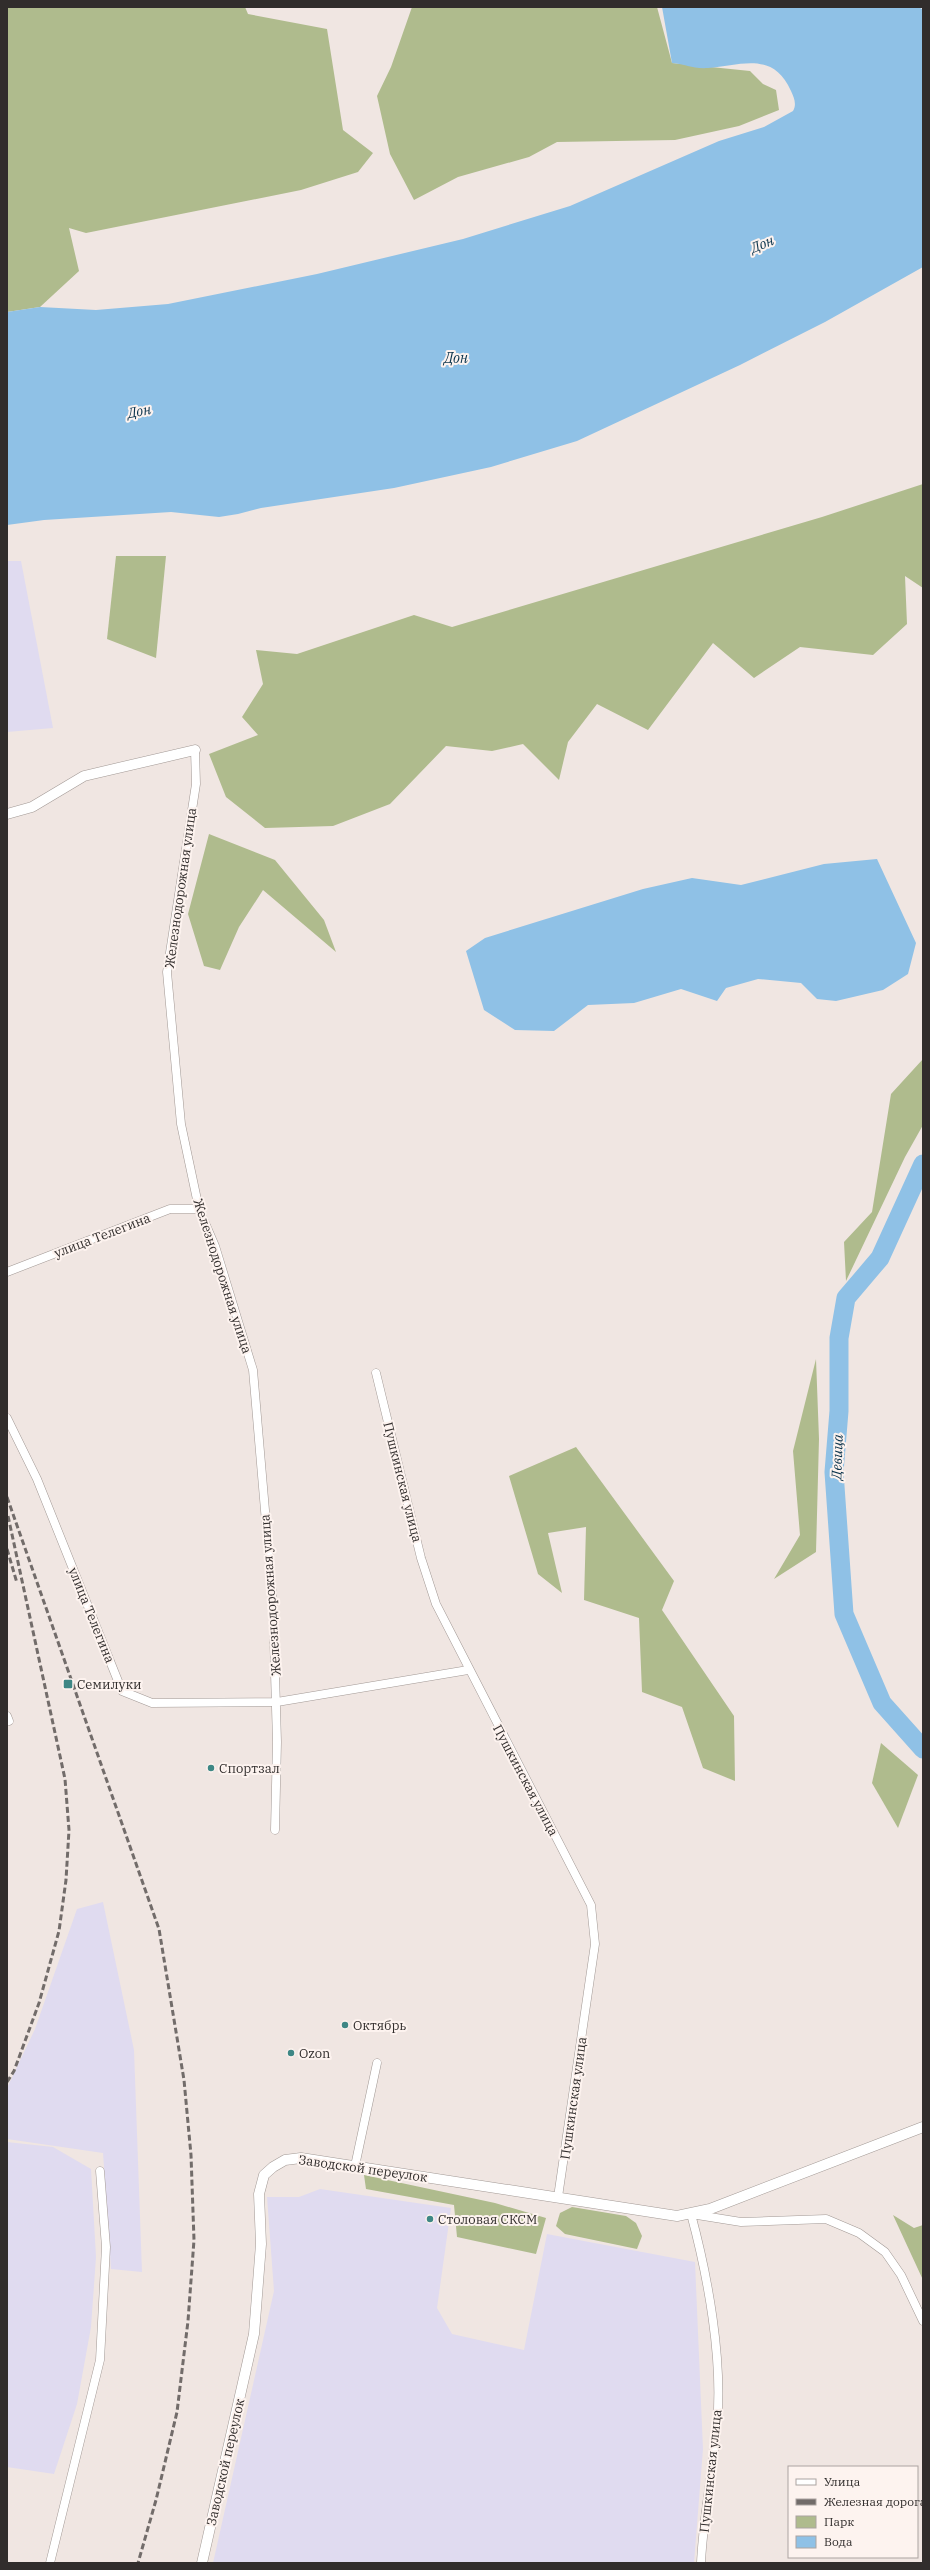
<svg xmlns="http://www.w3.org/2000/svg" width="930" height="2570" font-family="'IBM Plex Serif',serif">
<style>
.industrial{fill:#e0dbf0}
.green{fill:#afbb8d}
.water{fill:#8fc1e6}
.lines{fill:none;stroke-linecap:round;stroke-linejoin:round}
.river{stroke:#8fc1e6;stroke-width:19}
.minor-casing{stroke:#a29995;stroke-width:9}
.tertiary-casing{stroke:#a29995;stroke-width:11}
.minor{stroke:#fff;stroke-width:8}
.tertiary{stroke:#fff;stroke-width:10}
.rail{stroke:#726c6a;stroke-width:3;stroke-dasharray:6 3;stroke-linecap:butt}
.poi-dot{fill:#3e8785;stroke:#fdf3ef;stroke-width:1.5}
.labels{text-anchor:middle;stroke-width:4;stroke-linejoin:round;paint-order:stroke}
.street-label{font-size:13px;fill:#312d2c;stroke:#fdf3ef}
.poi-label{font-size:13px;fill:#312d2c;stroke:#fdf3ef;text-anchor:start}
.water-label{font-size:14px;font-style:italic;fill:#0a334c;stroke:#fdf3ef}
</style>
<rect width="100%" height="100%" fill="#f0e6e2"/>
<g class="industrial">
<path d="M7,561H21L53,728L7,732Z"/>
<path d="M103,1902L134,2050L142,2272L111,2269L103,2153L7,2139V2088L35,2029L77,1909Z"/>
<path d="M7,2142L53,2147L91,2169L96,2257L91,2327L77,2404L54,2474L7,2467Z"/>
<path d="M320,2189L451,2208L437,2308L452,2334L524,2350L547,2234L695,2262L703,2449L694,2563H213L274,2291L267,2197H299Z"/>
</g>
<g class="green">
<path d="M7,7H245L248,14L327,29L343,130L373,153L358,172L301,190L86,233L69,228L79,271L40,307L7,312Z"/>
<path d="M412,7H657L672,63L750,71L763,84L776,90L779,110L739,126L675,140L557,142L529,157L458,177L414,200L390,154L377,96L391,67Z"/>
<path d="M923,484V588L905,576L907,624L873,655L800,647L754,678L713,643L648,730L597,704L568,742L559,780L523,744L492,751L446,746L390,804L333,826L265,828L226,797L209,754L258,735L242,717L263,684L256,650L297,654L414,615L452,627L822,517Z"/>
<path d="M116,556H166L156,658L107,639Z"/>
<path d="M209,834L275,860L324,920L336,952L263,890L239,927L220,970L204,966L188,914Z"/>
<path d="M923,1059V1125L905,1157L846,1281L844,1242L872,1212L891,1094Z"/>
<path d="M816,1359L819,1439L816,1552L774,1579L800,1535L793,1451Z"/>
<path d="M576,1447L674,1581L662,1610L734,1716L735,1781L703,1768L682,1707L642,1692L639,1618L584,1600L586,1527L548,1533L562,1593L538,1574L509,1476Z"/>
<path d="M881,1743L918,1775L898,1828L872,1783Z"/>
<path d="M364,2175L495,2203L546,2218L536,2254L457,2237L454,2205L366,2189Z"/>
<path d="M572,2207L626,2216L636,2223L642,2236L637,2249L565,2234L556,2226L560,2213Z"/>
<path d="M893,2215L914,2228L923,2225V2280Z"/>
</g>
<g class="water">
<path d="M662,7H919L923,10V267L825,322L740,365L577,441L491,467L394,488L261,508L238,514L219,517L171,512L44,520L7,525V312L40,307L96,310L168,304L317,274L463,239L570,206L719,141L764,127L793,111C797,104 794,98 791,91C773,51 742,65 708,68C692,69 686,64 672,63Z"/>
<path d="M877,859L916,943L908,974L883,990L836,1001L817,999L801,983L758,979L726,988L717,1001L681,989L634,1003L588,1005L554,1031L515,1030L484,1010L466,951L485,938L643,889L692,878L741,885L824,864Z"/>
</g>
<g class="lines">
<path class="river" d="M923,1164L880,1258L846,1298L839,1338V1411L834,1472L844,1614L882,1703L923,1749"/>
<g class="minor-casing">
<g id="minor">
<path d="M195,750L196,784L167,972L181,1124L199,1209L215,1246L253,1370L273,1604L277,1742L275,1830"/>
<path d="M7,1272L170,1209H199"/>
<path d="M376,1373L421,1558L436,1604L591,1905L595,1944L558,2197"/>
<path d="M7,1418L37,1479L122,1691L152,1703L277,1702L468,1670"/>
<path d="M7,1716L9,1721"/>
<path d="M355,2166L377,2063"/>
<path d="M50,2563L100,2360L106,2247L100,2171"/>
<path d="M701,2563C703,2517 713,2471 717,2424C723,2359 708,2277 691,2214L741,2222L826,2219L859,2233L885,2252L901,2275L923,2321"/>
</g>
</g>
<g class="tertiary-casing">
<g id="tertiary">
<path d="M7,814L32,807L84,776L195,750"/>
<path d="M202,2563L254,2334L261,2244L259,2194L264,2175L273,2167L285,2160L301,2158L677,2216L710,2209L923,2127"/>
</g>
</g>
<use href="#minor" class="minor"/>
<use href="#tertiary" class="tertiary"/>
<g class="rail">
<path d="M7,1497L159,1929L184,2080L191,2155L194,2240L188,2321L177,2412L156,2500L138,2563"/>
<path d="M7,1549L17,1583"/>
<path d="M7,2082L14,2071L39,2003L59,1931L66,1880L69,1830L65,1779L8,1516"/>
</g>
</g>
<g class="poi-dot">
<rect x="63" y="1679" width="10" height="10" rx="2"/>
<circle cx="211" cy="1768" r="4"/>
<circle cx="345" cy="2025" r="4"/>
<circle cx="291" cy="2053" r="4"/>
<circle cx="430" cy="2219" r="4"/>
</g>
<g class="labels">
<g class="street-label">
<text transform="translate(180 888) rotate(-82)" y="5">Железнодорожная улица</text>
<text transform="translate(102 1235) rotate(-21)" y="5">улица Телегина</text>
<text transform="translate(223 1276) rotate(72)" y="5">Железнодорожная улица</text>
<text transform="translate(403 1482) rotate(76)" y="5">Пушкинская улица</text>
<text transform="translate(270 1595) rotate(-94)" y="5">Железнодорожная улица</text>
<text transform="translate(92 1615) rotate(68)" y="5">улица Телегина</text>
<text transform="translate(526 1780) rotate(62)" y="5">Пушкинская улица</text>
<text transform="translate(573 2098) rotate(-82)" y="5">Пушкинская улица</text>
<text transform="translate(363 2168) rotate(8)" y="5">Заводской переулок</text>
<text transform="translate(225 2462) rotate(-77)" y="5">Заводской переулок</text>
<text transform="translate(710 2471) rotate(-84)" y="5">Пушкинская улица</text>
</g>
<g class="poi-label">
<text x="77" y="1689">Семилуки</text>
<text x="219" y="1773">Спортзал</text>
<text x="353" y="2030">Октябрь</text>
<text x="299" y="2058">Ozon</text>
<text x="438" y="2224">Столовая СКСМ</text>
</g>
<g class="water-label">
<text transform="translate(762 244) rotate(-22)" y="5">Дон</text>
<text x="456" y="363">Дон</text>
<text transform="translate(139 411) rotate(-11)" y="5">Дон</text>
<text transform="translate(837 1457) rotate(-88)" y="5">Девица</text>
</g>
</g>
<rect width="930" height="2570" fill="none" stroke="#312d2c" stroke-width="16"/>
<rect x="788" y="2466" width="130" height="92" fill="#fdf3ef" stroke="#aba4a1"/>
<rect x="796" y="2479" width="20" height="6" fill="#ffffff" stroke="#aba4a1"/>
<text x="824" y="2486" font-size="12" fill="#312d2c">Улица</text>
<rect x="796" y="2499" width="20" height="6" fill="#726c6a" stroke="#aba4a1"/>
<text x="824" y="2506" font-size="12" fill="#312d2c">Железная дорога</text>
<rect x="796" y="2516" width="20" height="12" fill="#afbb8d" stroke="#aba4a1"/>
<text x="824" y="2526" font-size="12" fill="#312d2c">Парк</text>
<rect x="796" y="2536" width="20" height="12" fill="#8fc1e6" stroke="#aba4a1"/>
<text x="824" y="2546" font-size="12" fill="#312d2c">Вода</text>
</svg>
